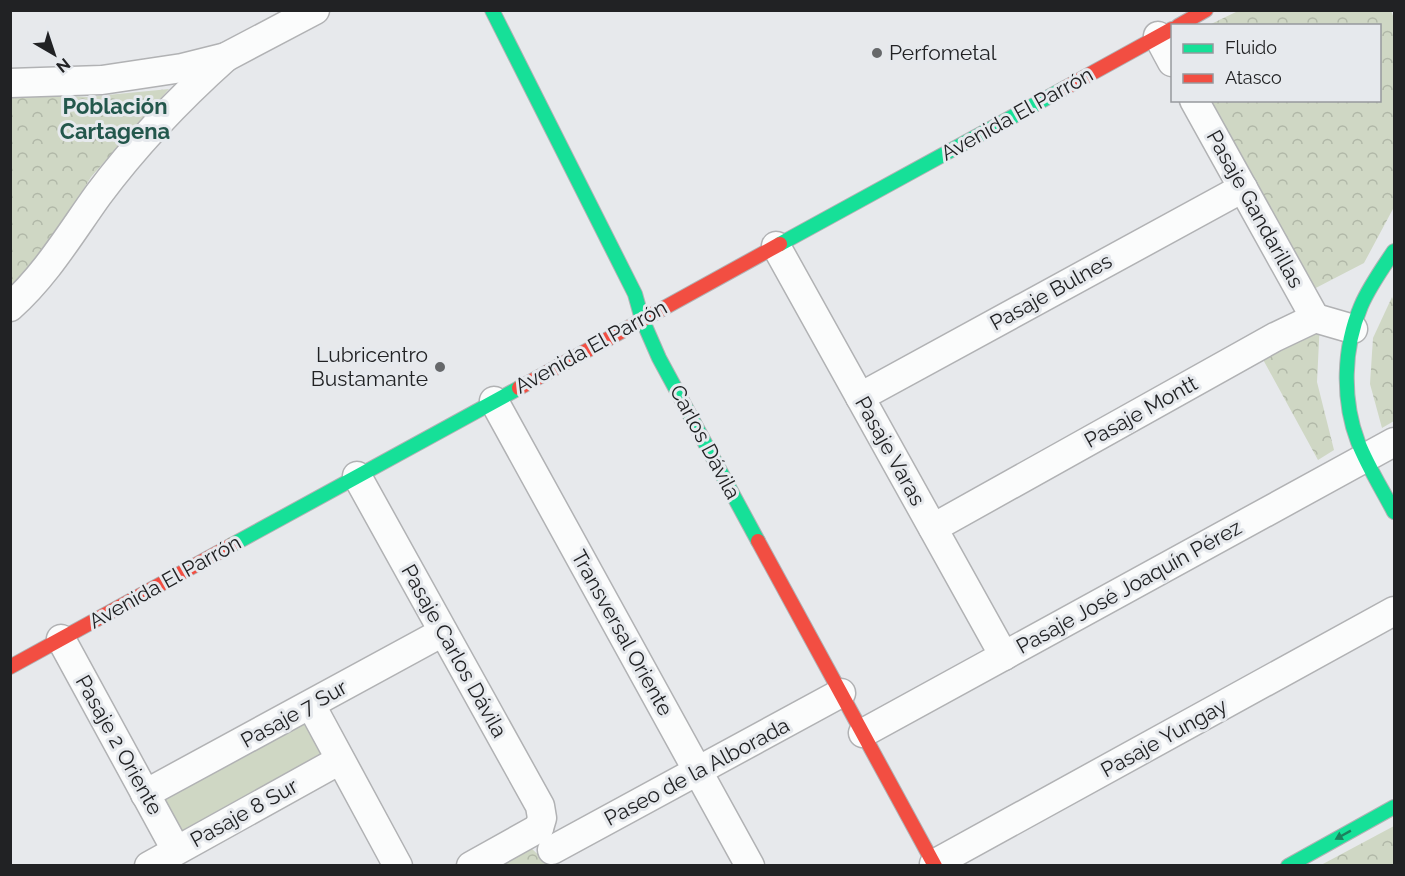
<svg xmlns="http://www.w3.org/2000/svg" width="1405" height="876" font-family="Raleway,sans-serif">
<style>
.grass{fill:#cfd7c4}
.forest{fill:url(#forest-crowns)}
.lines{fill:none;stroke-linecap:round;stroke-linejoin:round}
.street-casing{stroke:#b1b2b4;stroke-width:31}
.fast-casing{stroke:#b1b2b4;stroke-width:16}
.jam-casing{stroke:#b1b2b4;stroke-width:16}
.street{stroke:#fbfcfc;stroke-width:28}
.fast{stroke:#16e098;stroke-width:14}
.jam{stroke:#f24e42;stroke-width:14}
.oneway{fill:#1c815e}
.poi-dot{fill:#66686a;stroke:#e6e9ed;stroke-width:2}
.labels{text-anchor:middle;stroke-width:6;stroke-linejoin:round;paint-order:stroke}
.poi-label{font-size:21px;fill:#212224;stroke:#e6e9ed;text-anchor:start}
.street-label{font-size:21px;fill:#212224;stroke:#e6e9ed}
.neighbourhood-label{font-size:22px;font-weight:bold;fill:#23574c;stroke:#e6e9ed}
</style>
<defs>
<pattern id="forest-crowns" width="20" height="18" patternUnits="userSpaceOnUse" patternTransform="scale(1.5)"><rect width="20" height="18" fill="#cfd7c4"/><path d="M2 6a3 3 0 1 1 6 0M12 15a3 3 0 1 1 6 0" fill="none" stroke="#b1b8a8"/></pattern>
</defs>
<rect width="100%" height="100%" fill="#e7e9ec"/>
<path class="grass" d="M305,717L329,760L183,840L159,797Z"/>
<g class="forest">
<path d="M1238,11H1391L1394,18V207L1364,263L1308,292L1202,101L1380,100V26L1209,25Z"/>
<path d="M169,89L91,177L35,270L11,291V93L87,97Z"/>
<path d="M1392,297L1394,302V421L1382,428L1370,384L1373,338Z"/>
<path d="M1320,321L1317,382L1334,450L1318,460L1260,354Z"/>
<path d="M1394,826V865H1321Z"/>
<path d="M531,848L549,865L499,866Z"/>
</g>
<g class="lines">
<g class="street-casing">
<g id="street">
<path d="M1158,36L1172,62"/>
<path d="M10,83L102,80L182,68L226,57L315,10"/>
<path d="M1194,100L1315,318"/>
<path d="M776,246L1004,656"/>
<path d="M10,307C46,275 70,234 98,195C136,144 179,99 226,57"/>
<path d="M860,397L1243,188"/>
<path d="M494,401L750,866"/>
<path d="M357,476L540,806L542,818L539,828"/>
<path d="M933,528L1275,337L1315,318L1353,329"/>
<path d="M61,639L176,850"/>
<path d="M311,705L398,866"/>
<path d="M863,733L1394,442"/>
<path d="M145,794L443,632"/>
<path d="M552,850L841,693"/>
<path d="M934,864L1394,611"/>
<path d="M149,866L340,760"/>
<path d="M471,866L539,828"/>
</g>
</g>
<g class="fast-casing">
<g id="fast">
<path d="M492,10L635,294L642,319L659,358L758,541"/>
<path d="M780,244L1065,88"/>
<path d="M1394,251C1382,269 1369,287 1361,306C1343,348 1342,400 1358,442C1368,467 1382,489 1394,512"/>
<path d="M232,545L519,388"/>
<path d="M1288,866L1394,807"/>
</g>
</g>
<g class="jam-casing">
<g id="jam">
<path d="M1178,26L1206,10"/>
<path d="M1065,88L1172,29"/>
<path d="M519,388L780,244"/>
<path d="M758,541L935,866"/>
<path d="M10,667L232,545"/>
</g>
</g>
<use href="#street" class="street"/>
<use href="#fast" class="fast"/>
<use href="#jam" class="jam"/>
</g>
<defs><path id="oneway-solid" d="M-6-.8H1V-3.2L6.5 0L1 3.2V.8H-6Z" transform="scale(1.5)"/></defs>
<use class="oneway" href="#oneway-solid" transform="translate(1343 835) rotate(151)"/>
<g class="poi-dot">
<circle cx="877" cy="53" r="6"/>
<circle cx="440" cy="367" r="6"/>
</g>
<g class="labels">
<g class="poi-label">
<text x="889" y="60">Perfometal</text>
<text x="428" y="362" text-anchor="end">Lubricentro<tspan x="428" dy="24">Bustamante</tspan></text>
</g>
<g class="street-label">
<text transform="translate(1017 114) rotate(-29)" y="7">Avenida El Parrón</text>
<text transform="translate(1255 209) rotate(61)" y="7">Pasaje Gandarillas</text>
<text transform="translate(1051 292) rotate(-29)" y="7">Pasaje Bulnes</text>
<text transform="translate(591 347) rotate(-29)" y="7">Avenida El Parrón</text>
<text transform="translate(1141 412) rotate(-29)" y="7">Pasaje Montt</text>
<text transform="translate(705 442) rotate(62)" y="7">Carlos Dávila</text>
<text transform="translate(890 451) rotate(61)" y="7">Pasaje Varas</text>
<text transform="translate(165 582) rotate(-29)" y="7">Avenida El Parrón</text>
<text transform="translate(1129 587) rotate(-29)" y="7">Pasaje José Joaquín Pérez</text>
<text transform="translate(622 633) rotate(61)" y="7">Transversal Oriente</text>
<text transform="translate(454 651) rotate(61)" y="7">Pasaje Carlos Dávila</text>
<text transform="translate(294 714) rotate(-29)" y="7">Pasaje 7 Sur</text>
<text transform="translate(1164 738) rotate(-29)" y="7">Pasaje Yungay</text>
<text transform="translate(119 745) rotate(61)" y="7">Pasaje 2 Oriente</text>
<text transform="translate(697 772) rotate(-28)" y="7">Paseo de la Alborada</text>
<text transform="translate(244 813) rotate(-29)" y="7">Pasaje 8 Sur</text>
</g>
<g class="neighbourhood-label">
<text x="115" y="114">Población<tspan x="115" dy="25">Cartagena</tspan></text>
</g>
</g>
<rect width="1405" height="876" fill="none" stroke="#212224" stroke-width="24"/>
<rect x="1171" y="24" width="210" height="78" fill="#e6e9ed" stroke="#97999d" stroke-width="1.5"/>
<rect x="1183" y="44" width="30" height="9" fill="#16e098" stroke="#97999d" stroke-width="1.5"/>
<text x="1225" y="54" font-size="18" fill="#212224">Fluido</text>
<rect x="1183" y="74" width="30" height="9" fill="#f24e42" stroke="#97999d" stroke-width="1.5"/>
<text x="1225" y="84" font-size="18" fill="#212224">Atasco</text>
<g transform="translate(54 54) rotate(141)" stroke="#e6e9ed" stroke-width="4.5" paint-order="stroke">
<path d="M0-4.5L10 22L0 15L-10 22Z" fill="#212224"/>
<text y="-9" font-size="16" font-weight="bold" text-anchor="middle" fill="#212224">N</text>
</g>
</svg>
